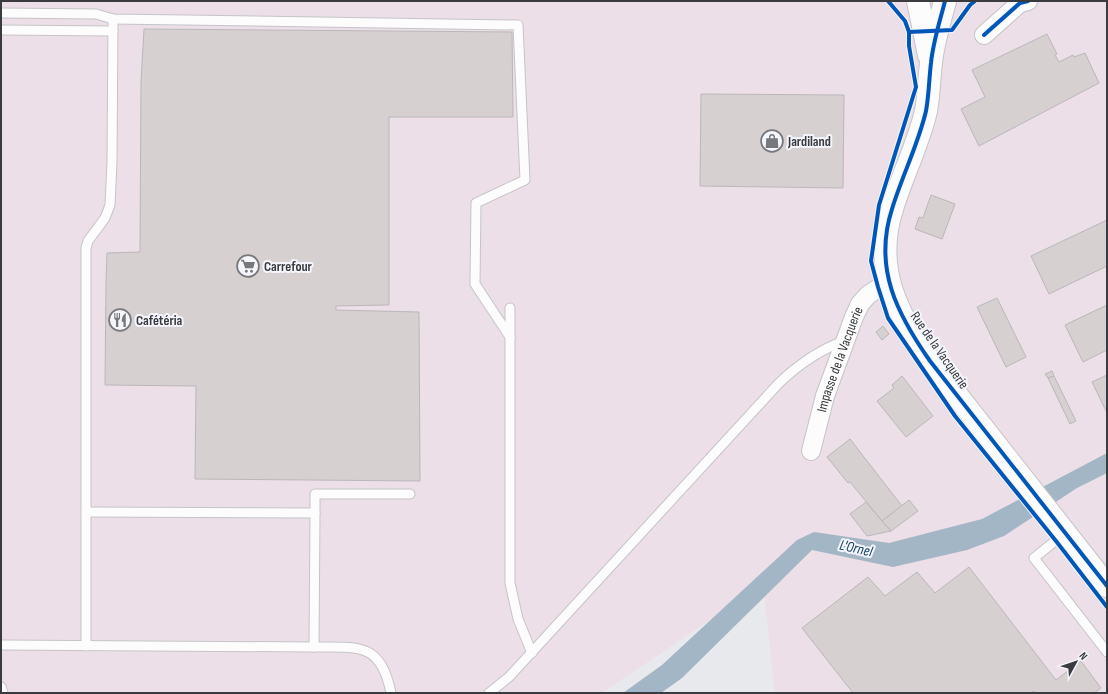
<svg xmlns="http://www.w3.org/2000/svg" width="1108" height="694" font-family="'Sofia Sans Condensed',sans-serif">
<style>
.industrial{fill:#ecdfe7}
.water{fill:#a3b6c5}
.building{fill:#d6d0d0;stroke:#b9b8b9}
.lines{fill:none;stroke-linecap:round;stroke-linejoin:round}
.service-casing{stroke:#c4c5c8;stroke-width:11}
.minor-casing{stroke:#c4c5c8;stroke-width:20}
.tertiary-casing{stroke:#c4c5c8;stroke-width:24}
.service{stroke:#fcfcfc;stroke-width:9}
.minor{stroke:#fcfcfc;stroke-width:18}
.tertiary{stroke:#fcfcfc;stroke-width:22}
.cycleway-casing{stroke:#f4f5fd;stroke-width:6}
.cycleway{stroke:#0057b8;stroke-width:4}
.labels{text-anchor:middle;stroke-width:4;stroke-linejoin:round;paint-order:stroke}
.poi-label{font-size:14px;font-weight:bold;fill:#3a3b3e;stroke:#f4f5fd;text-anchor:start}
.street-label{font-size:14px;fill:#3a3b3e;stroke:#f4f5fd}
.water-label{font-size:15px;font-style:italic;fill:#184564;stroke:#f4f5fd}
</style>
<rect width="100%" height="100%" fill="#e8e9ed"/>
<path class="industrial" d="M1,1H1107V693H775L763,584L602,693H1Z"/>
<path class="water" d="M1107,453V473L1077,488L1004,536L967,550L893,567L812,550L682,678L661,693H623L662,665L797,540L814,532L889,543L982,519Z"/>
<g class="building">
<path d="M144,29L512,32L513,117H389V305L336,306V310L419,312L420,481L195,479L196,386L105,385L106,281L107,253L140,252L141,82Z"/>
<path d="M1047,34L1057,54L1055,55L1059,62L1073,55L1074,57L1085,53L1099,83L979,146L961,109L985,97L972,70Z"/>
<path d="M701,94L844,95L843,188L700,186Z"/>
<path d="M931,195L955,204L942,239L915,229L919,217L923,218Z"/>
<path d="M1107,220V266L1049,294L1031,256Z"/>
<path d="M997,298L1026,357L1006,367L977,307Z"/>
<path d="M1107,305V350L1083,362L1065,325Z"/>
<path d="M883,326L889,334L882,340L876,332Z"/>
<path d="M1052,371L1054,376L1048,378L1045,374Z"/>
<path d="M1107,375V413L1092,382Z"/>
<path d="M902,376L933,416L906,437L877,401L894,388L892,385Z"/>
<path d="M1054,376L1076,421L1070,424L1048,378Z"/>
<path d="M850,439L902,506L882,521L850,482L848,483L827,457Z"/>
<path d="M909,500L918,511L891,531L882,521Z"/>
<path d="M866,502L882,521L891,531L867,536L850,514Z"/>
<path d="M969,567L1056,680L1081,661L1101,688L1094,693H1035L1034,691L1031,693H853L802,628L868,577L885,596L917,572L935,593Z"/>
</g>
<g class="lines">
<g class="service-casing">
<g id="service">
<path d="M1,13L96,14L113,19L518,25L525,180L476,203L475,284L510,337"/>
<path d="M1,30L113,31"/>
<path d="M510,308V583L518,619L532,653"/>
<path d="M315,513V494H410"/>
<path d="M1065,533L1034,558L1107,652"/>
<path d="M1,645L314,647L315,513L86,512"/>
<path d="M86,646V248L88,241L105,218L110,205L112,162L113,19"/>
<path d="M314,647C358,647 381,642 391,693"/>
<path d="M1,687L3,693"/>
<path d="M489,693L509,677L779,383C798,365 819,350 844,341"/>
</g>
</g>
<g class="minor-casing">
<g id="minor">
<path d="M984,35L1020,3L1028,1"/>
<path id="s1" d="M811,451L825,396L854,317L860,304L868,295L889,281"/>
</g>
</g>
<g class="tertiary-casing">
<g id="tertiary">
<path d="M918,1L929,55"/>
<path d="M945,1C940,21 933,42 931,63C929,79 929,95 926,111C918,145 902,176 892,209C873,268 897,314 930,361L1107,586"/>
</g>
</g>
<use href="#service" class="service"/>
<use href="#minor" class="minor"/>
<use href="#tertiary" class="tertiary"/>
<g class="cycleway-casing">
<g id="cycleway">
<path d="M888,1L905,21L909,32V46L916,87L879,205L871,261L878,287L888,318L955,416L1056,541L1107,607"/>
<path d="M945,1C940,21 933,42 931,63C929,79 929,95 926,111C918,145 902,176 892,209C873,268 897,314 930,361L1107,586"/>
<path d="M909,32L952,30L970,5L975,1"/>
<path d="M984,35L1020,3L1028,1"/>
</g>
</g>
<use href="#cycleway" class="cycleway"/>
</g>
<defs>
<g id="shop-ring" transform="scale(1.15)"><circle r="9.5" fill="#f4f5fd" stroke="#77787b" stroke-width="1.5"/><path d="M-5-2.5h2.3a2.7 3.5 0 0 1 5.4 0H5L5.5 6h-11ZM-1.5-2.5h3a1.5 2.3 0 0 0-3 0Z" fill="#77787b"/></g>
<g id="supermarket-ring" transform="scale(1.15)"><circle r="9.5" fill="#f4f5fd" stroke="#77787b" stroke-width="1.5"/><path d="M-6-5.5h2.5l.6 2H6L4.5 2H-2.5L-4.4-4H-6ZM-1.5 3.2a1.3 1.3 0 1 0 .1 0ZM3 3.2a1.3 1.3 0 1 0 .1 0Z" fill="#77787b"/></g>
<g id="restaurant-ring" transform="scale(1.15)"><circle r="9.5" fill="#f4f5fd" stroke="#77787b" stroke-width="1.5"/><path d="M-5-6h1v4h1v-4h1v4h1v-4h1v5L-1.5 .5V6h-2V.5L-5-1ZM5-6V6H3V1.5H1.5Q1.5-4 5-6Z" fill="#77787b"/></g>
</defs>
<g fill-rule="evenodd">
<use href="#shop-ring" x="772" y="141"/>
<use href="#supermarket-ring" x="248" y="266"/>
<use href="#restaurant-ring" x="120" y="320"/>
</g>
<g class="labels">
<g class="poi-label">
<text x="788" y="146">Jardiland</text>
<text x="264" y="271">Carrefour</text>
<text x="136" y="325">Cafétéria</text>
</g>
<g class="street-label">
<text transform="translate(940 350) rotate(55)" y="5">Rue de la Vacquerie</text>
<text dy="5" stroke="none"><textPath href="#s1" startOffset="96">Impasse de la Vacquerie</textPath></text>
</g>
<g class="water-label">
<text transform="translate(856 548) rotate(13)" y="5">L'Ornel</text>
</g>
</g>
<rect width="1108" height="694" fill="none" stroke="#3a3b3e" stroke-width="4"/>
<g transform="translate(1076 662) rotate(50)" stroke="#f4f5fd" stroke-width="3" paint-order="stroke">
<path d="M0-3L7 15L0 10L-7 15Z" fill="#3a3b3e"/>
<text y="-6" font-size="11" font-weight="bold" text-anchor="middle" fill="#3a3b3e">N</text>
</g>
</svg>
